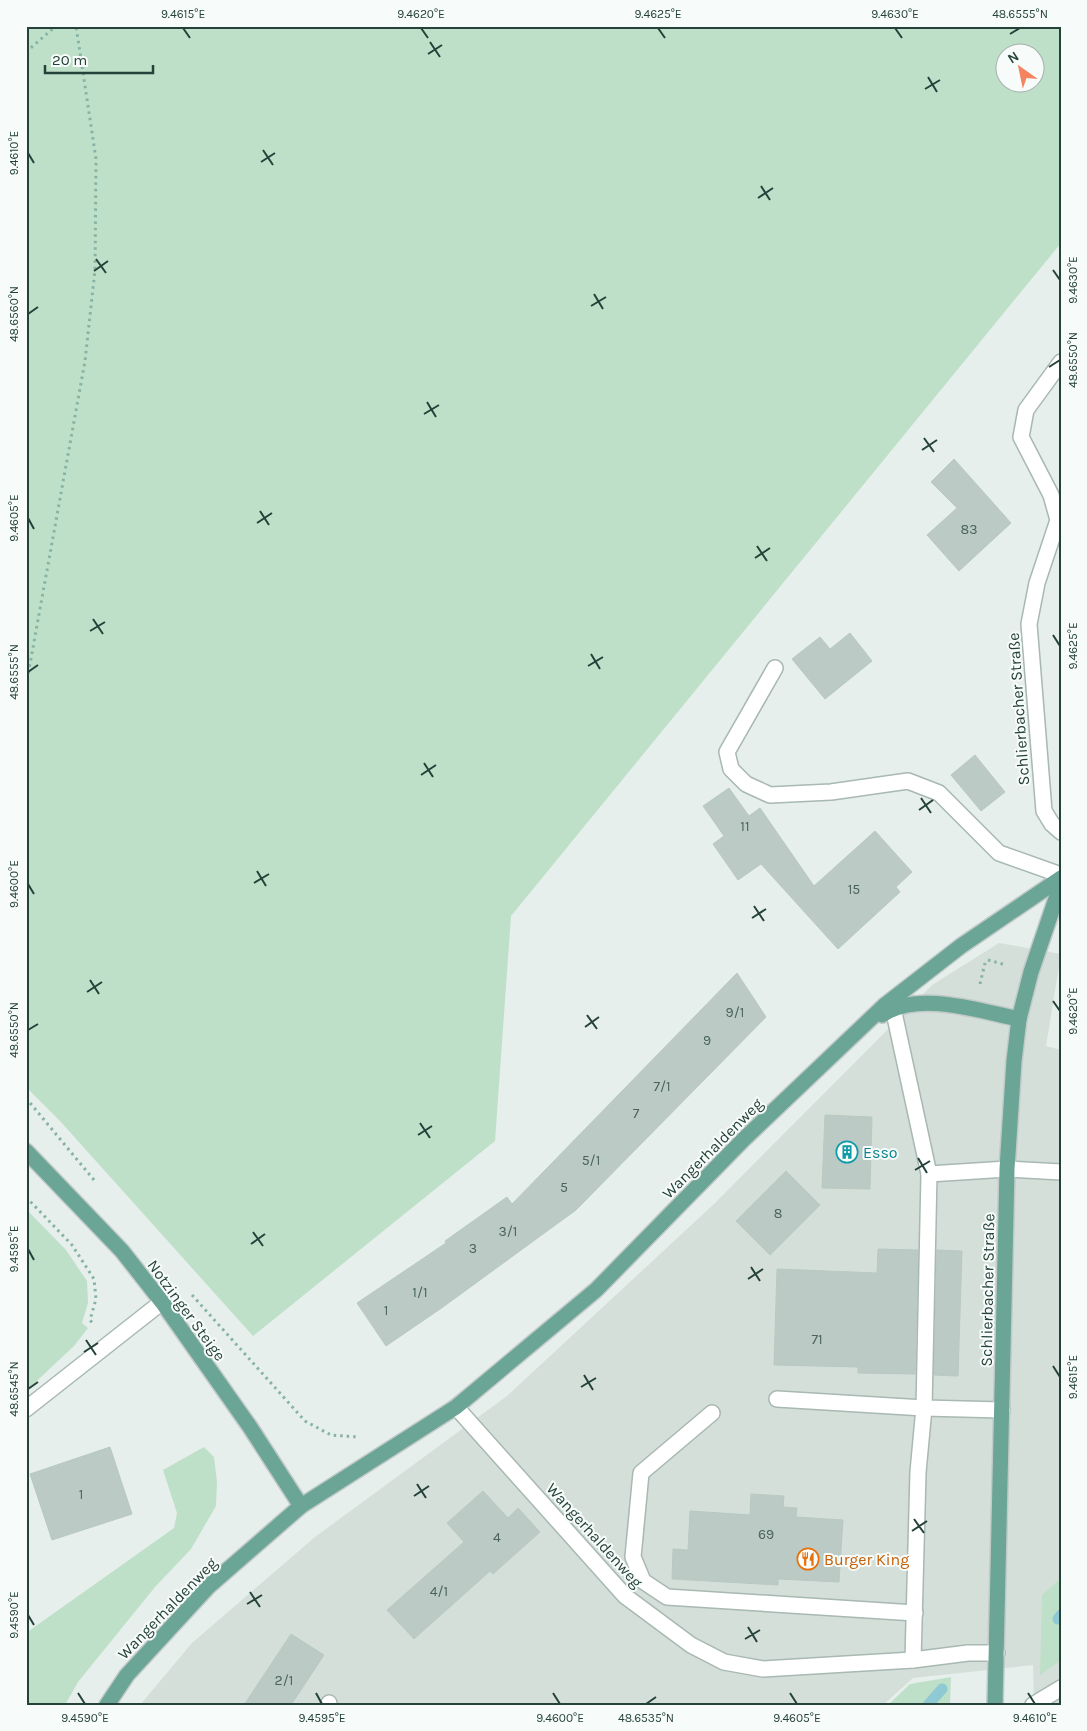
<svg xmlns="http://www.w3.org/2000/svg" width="1087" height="1731" font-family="Karla,sans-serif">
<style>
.built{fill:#d4dfda}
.green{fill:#bfe0c8;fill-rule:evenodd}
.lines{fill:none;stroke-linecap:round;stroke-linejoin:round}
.stream{stroke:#8ec9d4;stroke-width:11}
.building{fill:#bbcac4;stroke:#b8c9c2}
.minor-casing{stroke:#a8b8b2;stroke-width:18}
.major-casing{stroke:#c2cac8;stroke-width:18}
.path{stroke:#86b3a5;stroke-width:3;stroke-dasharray:2.5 4;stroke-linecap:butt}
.minor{stroke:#fff;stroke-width:15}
.major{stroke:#6aa596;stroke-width:15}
.ticks{fill:none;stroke:#24423a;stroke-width:2}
.labels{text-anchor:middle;stroke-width:4;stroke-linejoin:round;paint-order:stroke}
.number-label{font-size:14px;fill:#4a645c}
.street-label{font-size:16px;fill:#24423a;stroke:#f7fbf9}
.culture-label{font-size:16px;fill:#0d838f;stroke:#f7fbf9;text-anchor:start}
.food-label{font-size:16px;fill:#c56008;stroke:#f7fbf9;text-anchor:start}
.neatline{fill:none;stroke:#24423a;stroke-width:2}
.ticks-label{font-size:12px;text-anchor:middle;fill:#24423a}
</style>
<rect width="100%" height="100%" fill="#e6efeb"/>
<path class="built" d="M999,943L1061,954L1046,1046L1061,1050V1705H1034L1033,1665L913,1678L883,1705H140L192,1643L315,1537L507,1396L713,1205L932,985Z"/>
<g class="green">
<path d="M26,26H1061V243L511,916L495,1141L253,1336L60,1121L26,1087ZM1004,52H1034V82H1004Z"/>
<path d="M26,1209L66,1250L87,1281L88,1303L82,1323L88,1328L74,1346L26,1391Z"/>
<path d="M204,1447L214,1457L217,1482L216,1506L191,1549L155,1587L78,1682L65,1705H26V1633L174,1528L177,1513L163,1470Z"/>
<path d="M1061,1578V1660L1040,1675L1042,1595Z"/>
<path d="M951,1677L950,1705H888L910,1684Z"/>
</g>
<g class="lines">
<g class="stream">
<path d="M1058,1619L1061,1615"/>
<path d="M928,1705L942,1689"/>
</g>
</g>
<g class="building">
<path d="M954,459L1011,523L959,571L927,535L957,508L931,482Z"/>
<path d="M850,633L872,661L825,699L792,659L820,637L830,649Z"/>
<path d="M975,755L1005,792L981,811L951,775Z"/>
<path d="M729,788L749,816L760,808L814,886L875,831L912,872L896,887L900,892L838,949L761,864L738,880L713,844L724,836L703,806Z"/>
<path d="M737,973L766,1017L576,1210L443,1307L386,1346L357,1303L446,1243L445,1241L507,1197L512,1204Z"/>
<path d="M825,1115L872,1117L870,1189L822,1188Z"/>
<path d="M786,1171L820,1205L770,1255L736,1221Z"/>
<path d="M878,1249L918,1250L915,1374L858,1373V1367L774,1365L777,1269L877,1273Z"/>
<path d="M937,1250L962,1251L958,1376L934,1375Z"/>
<path d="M110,1447L132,1514L52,1540L30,1474Z"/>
<path d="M483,1491L508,1518L518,1508L540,1532L493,1574L490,1571L414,1639L387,1610L464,1542L447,1523Z"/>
<path d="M751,1494L784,1496L783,1507L797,1508L796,1517L843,1520L839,1582L778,1579V1585L672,1579L673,1549L688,1550L690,1511L750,1515Z"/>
<path d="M291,1634L324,1655L291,1705H244Z"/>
</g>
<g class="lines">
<g class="minor-casing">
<g id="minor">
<path d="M1061,362L1026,410L1021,437L1051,495L1058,520L1037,583L1029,624L1044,811L1052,824L1061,832"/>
<path d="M775,668L727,752L731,769L746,784L770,795L831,792L908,781L939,793L999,853L1061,875"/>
<path d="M893,1008L929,1174L924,1408L918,1472L913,1660"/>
<path d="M929,1174L1007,1169L1061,1172"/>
<path d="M777,1399L924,1408L1002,1410"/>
<path d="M456,1407L625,1596L691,1645L724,1662L763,1669L913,1660L968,1653H997"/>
<path d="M26,1409L162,1302"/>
<path d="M712,1413L641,1473L633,1557L643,1581L667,1597L915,1613"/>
<path d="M328,1705L329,1703"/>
<path d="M1033,1705L1061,1688"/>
</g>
</g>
<g class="major-casing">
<g id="major">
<path d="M882,1015C919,990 979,1011 1019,1019"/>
<path d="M26,1151L122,1251L162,1302L250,1427L301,1506"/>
<path d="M107,1705L127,1675L209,1586L301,1506L456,1407L596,1290L744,1139L885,1005L961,946L1061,878"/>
<path d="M995,1705L1007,1169L1014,1061L1019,1019L1031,972L1061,884"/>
</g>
</g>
<g class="path">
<path d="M26,52L56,26"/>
<path d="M26,686L85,361L95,270L96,159L76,26"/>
<path d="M988,960L1006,965"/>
<path d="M980,984L985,963"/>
<path d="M26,1098L94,1180"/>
<path d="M26,1197L72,1245L94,1279L96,1299L90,1320L93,1324"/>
<path d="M192,1295L305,1421L331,1435L358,1437"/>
</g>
<use href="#minor" class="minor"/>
<use href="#major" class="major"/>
</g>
<path class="ticks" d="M183,28L190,38M421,28L428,38M658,28L665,38M895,28L902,38M1010,34L1020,28M430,42L440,57M428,54L442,45M928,77L937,92M925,89L940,80M263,150L273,165M28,153L34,163M261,162L275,153M761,186L770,200M758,198L773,188M96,259L106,273M1053,270L1060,280M94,271L108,261M594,294L603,309M591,306L606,297M28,314L38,307M1049,367L1060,360M427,402L436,417M424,414L439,405M924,438L934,452M922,450L937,440M260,511L269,525M28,518L34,529M257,523L272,513M757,546L767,561M755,558L770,548M93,619L103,634M90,631L105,622M1053,635L1060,646M591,654L600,669M588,666L603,657M28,672L38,665M424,763L433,777M421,775L436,765M921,798L931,813M919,810L933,800M257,871L266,886M254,883L269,874M28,884L34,894M754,906L764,921M752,918L766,909M90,980L99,994M87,992L102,982M1053,1001L1060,1011M587,1015L597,1029M585,1027L599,1017M28,1030L38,1024M420,1123L430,1138M418,1135L432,1126M918,1158L927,1173M915,1170L930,1161M253,1232L263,1246M251,1244L265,1234M28,1249L34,1260M751,1267L760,1281M748,1279L763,1269M86,1340L96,1355M84,1352L98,1343M1053,1366L1060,1377M584,1375L593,1390M581,1387L596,1378M28,1389L38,1382M417,1484L426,1498M414,1496L429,1486M914,1519L924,1533M912,1531L927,1521M250,1592L260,1607M247,1604L262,1595M28,1615L34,1625M748,1627L757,1642M745,1639L760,1630M78,1693L85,1704M316,1693L322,1704M553,1693L560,1704M790,1693L797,1704M1028,1693L1035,1704M646,1704L656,1697"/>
<defs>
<g id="building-ring" transform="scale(1.125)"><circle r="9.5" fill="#f7fbf9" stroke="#0f9aa8" stroke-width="1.5"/><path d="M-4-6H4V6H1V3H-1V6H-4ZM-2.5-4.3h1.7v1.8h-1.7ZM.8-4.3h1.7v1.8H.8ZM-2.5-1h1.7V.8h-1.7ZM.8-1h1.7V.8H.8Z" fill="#0f9aa8"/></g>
<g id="restaurant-ring" transform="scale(1.125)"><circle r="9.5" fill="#f7fbf9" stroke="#e8710a" stroke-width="1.5"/><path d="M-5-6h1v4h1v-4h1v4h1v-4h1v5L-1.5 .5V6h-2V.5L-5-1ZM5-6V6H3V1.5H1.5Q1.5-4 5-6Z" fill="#e8710a"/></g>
</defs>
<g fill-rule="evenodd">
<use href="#building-ring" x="847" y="1152"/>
<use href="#restaurant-ring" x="808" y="1559"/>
</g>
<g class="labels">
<g class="number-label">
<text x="969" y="534">83</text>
<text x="745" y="831">11</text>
<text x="854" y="894">15</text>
<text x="735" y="1017">9/1</text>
<text x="707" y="1045">9</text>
<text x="662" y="1091">7/1</text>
<text x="636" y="1118">7</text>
<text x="591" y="1165">5/1</text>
<text x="564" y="1192">5</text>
<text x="778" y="1218">8</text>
<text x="508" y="1236">3/1</text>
<text x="473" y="1253">3</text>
<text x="420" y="1297">1/1</text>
<text x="386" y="1315">1</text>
<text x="817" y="1344">71</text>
<text x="81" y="1499">1</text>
<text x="766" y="1539">69</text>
<text x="497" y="1542">4</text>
<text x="439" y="1596">4/1</text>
<text x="284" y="1685">2/1</text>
</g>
<g class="street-label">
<text transform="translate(1018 709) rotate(-94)" y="6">Schlierbacher Straße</text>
<text transform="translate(712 1148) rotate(-45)" y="6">Wangerhaldenweg</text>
<text transform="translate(987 1290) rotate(-89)" y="6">Schlierbacher Straße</text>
<text transform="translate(187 1310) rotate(54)" y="6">Notzinger Steige</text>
<text transform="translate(595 1535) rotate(48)" y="6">Wangerhaldenweg</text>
<text transform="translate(167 1608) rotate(-46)" y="6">Wangerhaldenweg</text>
</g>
<g class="culture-label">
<text x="863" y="1158">Esso</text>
</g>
<g class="food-label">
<text x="824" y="1565">Burger King</text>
</g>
</g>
<rect width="1087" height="1731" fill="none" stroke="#f7fbf9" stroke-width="55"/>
<g transform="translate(1020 68) rotate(327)"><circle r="24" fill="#f7fbf9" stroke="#a3b1ad"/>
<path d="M0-4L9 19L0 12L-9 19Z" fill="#f4845f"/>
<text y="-8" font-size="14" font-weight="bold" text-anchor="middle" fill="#24423a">N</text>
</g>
<path d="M45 65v8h108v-8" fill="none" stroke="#24423a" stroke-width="2.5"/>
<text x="52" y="65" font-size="15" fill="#24423a" stroke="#f7fbf9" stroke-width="4" paint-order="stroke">20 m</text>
<rect x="28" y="28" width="1032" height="1676" class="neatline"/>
<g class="ticks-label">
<text x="183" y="18">9.4615°E</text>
<text x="421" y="18">9.4620°E</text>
<text x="658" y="18">9.4625°E</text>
<text x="895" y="18">9.4630°E</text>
<text x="1020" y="18">48.6555°N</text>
<text transform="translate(14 153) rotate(-90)" y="4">9.4610°E</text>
<text transform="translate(1073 280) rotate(-90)" y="4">9.4630°E</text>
<text transform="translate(14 314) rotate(-90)" y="4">48.6560°N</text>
<text transform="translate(1073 360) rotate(-90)" y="4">48.6550°N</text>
<text transform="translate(14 518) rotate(-90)" y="4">9.4605°E</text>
<text transform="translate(1073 646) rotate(-90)" y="4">9.4625°E</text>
<text transform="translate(14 672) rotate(-90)" y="4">48.6555°N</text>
<text transform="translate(14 884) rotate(-90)" y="4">9.4600°E</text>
<text transform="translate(1073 1011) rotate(-90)" y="4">9.4620°E</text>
<text transform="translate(14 1030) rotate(-90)" y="4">48.6550°N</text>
<text transform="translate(14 1249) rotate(-90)" y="4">9.4595°E</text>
<text transform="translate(1073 1377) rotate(-90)" y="4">9.4615°E</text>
<text transform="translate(14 1389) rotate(-90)" y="4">48.6545°N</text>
<text transform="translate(14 1615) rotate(-90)" y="4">9.4590°E</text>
<text x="85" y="1722">9.4590°E</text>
<text x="322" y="1722">9.4595°E</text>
<text x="560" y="1722">9.4600°E</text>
<text x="646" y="1722">48.6535°N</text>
<text x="797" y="1722">9.4605°E</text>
<text x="1035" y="1722">9.4610°E</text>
</g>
</svg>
